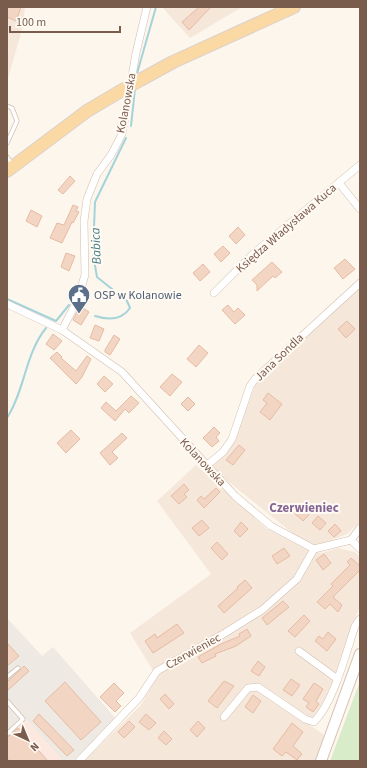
<svg xmlns="http://www.w3.org/2000/svg" width="367" height="768" font-family="'Source Sans 3',sans-serif">
<style>
.residential{fill:#f5e8da}
.commercial{fill:#fde8e0}
.industrial{fill:#efe9e4}
.green{fill:#d8ecc9}
.lines{fill:none;stroke-linecap:round;stroke-linejoin:round}
.stream{stroke:#a5d3da;stroke-width:2}
.building{fill:#f3d5c3;stroke:#e6bba3}
.lane-casing{stroke:#d1beb0;stroke-width:5}
.street-casing{stroke:#d1beb0;stroke-width:8}
.secondary-casing{stroke:#d6c0b0;stroke-width:12}
.primary-casing{stroke:#dad1cd;stroke-width:14}
.lane{stroke:#fff;stroke-width:3.5}
.street{stroke:#fff;stroke-width:7}
.secondary{stroke:#fff;stroke-width:10}
.primary{stroke:#fbd9a5;stroke-width:12}
.primary-bridge-casing{stroke:#dad1cd;stroke-width:14;stroke-linecap:butt}
.primary-bridge{stroke:#fbd9a5;stroke-width:12}
.labels{text-anchor:middle;stroke-width:4;stroke-linejoin:round;paint-order:stroke}
.street-label{font-size:12px;fill:#7a5c4d;stroke:#fffaf3}
.service-label{font-size:12px;fill:#4e5e75;stroke:#fffaf3;text-anchor:start}
.water-label{font-size:13px;font-style:italic;fill:#437c86;stroke:#fffaf3}
.neighbourhood-label{font-size:13px;font-weight:bold;fill:#846695;stroke:#fffaf3}
</style>
<rect width="100%" height="100%" fill="#fdf6ec"/>
<g class="residential">
<path d="M7,7H25L23,26L7,82Z"/>
<path d="M162,7H242L190,38Z"/>
<path d="M360,288V522L347,534L317,546L295,535L220,475L213,465L236,437L255,386L266,372Z"/>
<path d="M196,465L267,529L309,551L322,553L338,548L355,552L360,557V606L326,699L310,725L324,735L315,761H84L141,705L157,677L130,633L211,574L157,501Z"/>
</g>
<path class="commercial" d="M26,719L63,761H7V737Z"/>
<path class="industrial" d="M7,618L42,656L53,647L116,719L73,761H63L26,719L7,737Z"/>
<path class="green" d="M360,681V761H330Z"/>
<g class="lines">
<g class="stream">
<path d="M136,77L156,7"/>
<path d="M131,126L135,89"/>
<path d="M7,299L56,321L69,305"/>
<path d="M95,316C108,320 122,320 130,308L127,301L97,277L93,254L95,202L126,138"/>
<path d="M7,418C25,390 25,354 46,328"/>
</g>
</g>
<g class="building">
<path d="M7,7H21L16,21L7,17Z"/>
<path d="M199,7H211L189,30L182,22Z"/>
<path d="M70,176L75,181L63,194L58,190Z"/>
<path d="M73,205L78,207L76,211L79,212L73,223L72,222L62,243L50,238L57,223L64,225Z"/>
<path d="M31,210L42,216L37,227L26,221Z"/>
<path d="M238,227L245,235L236,244L229,236Z"/>
<path d="M223,246L230,253L221,262L214,254Z"/>
<path d="M66,253L75,256L69,271L61,267Z"/>
<path d="M345,259L355,269L343,279L334,268Z"/>
<path d="M272,262L282,272L275,278L273,276L257,291V285L252,280Z"/>
<path d="M203,264L210,272L200,281L193,273Z"/>
<path d="M228,305L234,312L238,308L245,315L235,324L222,310Z"/>
<path d="M80,306L89,312L81,325L73,320Z"/>
<path d="M347,321L355,329L346,338L338,329Z"/>
<path d="M95,325L104,329L99,341L90,338Z"/>
<path d="M53,334L62,341L54,350L46,344Z"/>
<path d="M114,335L120,339L110,355L105,352V350Z"/>
<path d="M199,345L208,353L196,367L187,359Z"/>
<path d="M57,352L62,357L61,358L76,371L87,356L91,359L82,377L76,384L50,358Z"/>
<path d="M172,374L182,382L170,396L160,387Z"/>
<path d="M104,376L113,384L105,392L97,384Z"/>
<path d="M268,393L282,404L270,420L260,412L267,403L263,400Z"/>
<path d="M131,396L139,403L129,413L125,409L115,421L101,408L106,402L116,411Z"/>
<path d="M188,397L195,404L188,411L181,404Z"/>
<path d="M214,427L220,433L216,437L219,441L212,447L203,438Z"/>
<path d="M71,430L80,439L66,453L57,443Z"/>
<path d="M122,433L127,438L112,452L118,458L110,465L100,453Z"/>
<path d="M239,445L245,450L233,465L226,460Z"/>
<path d="M184,484L189,490L184,494L187,497L179,504L171,496Z"/>
<path d="M216,488L220,492L204,508L197,500L201,496L204,499Z"/>
<path d="M299,505L309,515L303,521L293,512Z"/>
<path d="M318,516L326,523L320,530L312,523Z"/>
<path d="M202,520L209,528L199,536L192,528Z"/>
<path d="M241,522L248,529L240,537L234,531Z"/>
<path d="M335,524L341,531L334,537L328,531Z"/>
<path d="M217,542L228,554L222,560L211,548Z"/>
<path d="M284,548L290,556L277,564L272,556Z"/>
<path d="M324,554L331,563L323,570L316,560Z"/>
<path d="M351,558L360,566V570L333,597L342,605L338,612L330,604L325,609L317,602L333,586L331,584L350,565L347,562Z"/>
<path d="M245,580L252,588L224,613L218,606L238,588L237,587Z"/>
<path d="M283,601L289,607L267,625L262,618Z"/>
<path d="M304,615L310,621L295,637L288,631Z"/>
<path d="M177,624L184,633L153,653L145,641L155,634L157,638Z"/>
<path d="M247,629L251,636L236,646L215,654L216,656L202,663L198,657L221,644L240,636L239,634Z"/>
<path d="M328,632L336,639L327,651L315,641L319,636L323,639Z"/>
<path d="M7,643L19,656L7,666Z"/>
<path d="M258,661L265,667L259,676L251,671Z"/>
<path d="M24,666L29,671L7,691V682Z"/>
<path d="M291,679L300,685L292,696L283,690Z"/>
<path d="M224,681L234,686L217,708L208,701Z"/>
<path d="M65,682L101,722L81,740L45,701Z"/>
<path d="M114,683L124,693L116,701L121,706L115,712L100,697Z"/>
<path d="M314,683L323,689L316,701L319,704L313,712L306,707L309,703L303,699Z"/>
<path d="M165,694L174,704L169,709L160,699Z"/>
<path d="M253,695L261,701L253,713L245,707Z"/>
<path d="M39,714L74,750L67,756L33,721Z"/>
<path d="M146,714L156,723L149,730L139,722Z"/>
<path d="M129,721L135,727L124,738L118,732Z"/>
<path d="M198,721L205,728L197,737L190,730Z"/>
<path d="M292,723L303,732L293,746L302,754L297,760L286,752L282,756L273,749Z"/>
<path d="M18,728L48,761H11L7,757V738Z"/>
<path d="M164,731L172,739L166,745L158,738Z"/>
</g>
<g class="lines">
<g class="lane-casing">
<g id="lane">
<path d="M7,106L12,108L17,121L7,143"/>
<path d="M7,157L12,164"/>
<path d="M7,677L18,668"/>
<path d="M7,701L23,719L7,734"/>
</g>
</g>
<g class="street-casing">
<g id="street">
<path d="M339,183L360,209"/>
<path d="M214,293L253,254L360,165"/>
<path d="M7,304L62,330L122,372L235,496L271,526L314,549L351,540"/>
<path d="M62,330L77,301L85,275L84,221L87,199L97,174L111,155L122,134L136,53L147,7"/>
<path d="M206,466L223,452L232,439L250,386L255,379L360,283"/>
<path d="M351,540L360,528"/>
<path d="M351,540L360,549"/>
<path d="M299,651L336,678"/>
<path d="M224,717L248,688L258,687L305,719L314,722C334,702 346,653 355,626L360,619"/>
<path d="M79,761L139,698L157,671L225,633L262,610L297,579L314,549"/>
</g>
</g>
<g class="secondary-casing">
<path id="secondary" d="M321,761L360,654"/>
</g>
<g class="primary-casing">
<g id="primary">
<path d="M142,79L173,62L294,7"/>
<path d="M7,171L87,111L119,92"/>
</g>
</g>
<use href="#lane" class="lane"/>
<use href="#street" class="street"/>
<use href="#secondary" class="secondary"/>
<use href="#primary" class="primary"/>
<g class="primary-bridge-casing">
<path id="primary-bridge" d="M119,92L142,79"/>
</g>
<use href="#primary-bridge" class="primary-bridge"/>
</g>
<defs>
<g id="civic-pin" transform="scale(1.15)"><path d="M0 17L-7.5 6A9.5 9.5 0 1 1 7.5 6Z" fill="#5c6f8a" stroke="#fffaf3"/><path d="M-.6-6.5H3V-4.5H.6V-3L4-1V1h2V6H-6V1h2V-1L-.6-3ZM-1.2 2.5V6h2.4V2.5Z" fill="#fff"/></g>
</defs>
<g fill-rule="evenodd">
<use href="#civic-pin" x="79" y="295"/>
</g>
<g class="labels">
<g class="street-label">
<text transform="translate(126 103) rotate(-79)" y="4">Kolanowska</text>
<text transform="translate(286 228) rotate(-41)" y="4">Księdza Władysława Kuca</text>
<text transform="translate(279 357) rotate(-44)" y="4">Jana Sondla</text>
<text transform="translate(203 462) rotate(47)" y="4">Kolanowska</text>
<text transform="translate(193 651) rotate(-29)" y="4">Czerwieniec</text>
</g>
<g class="service-label">
<text x="94" y="299">OSP w Kolanowie</text>
</g>
<g class="water-label">
<text transform="translate(95 246) rotate(-92)" y="5">Babica</text>
</g>
<g class="neighbourhood-label">
<text x="304" y="512">Czerwieniec</text>
</g>
</g>
<rect width="367" height="768" fill="none" stroke="#7a5c4d" stroke-width="16"/>
<g transform="translate(28 740) rotate(136)" stroke="#fffaf3" stroke-width="3" paint-order="stroke">
<path d="M0-3L7 15L0 10L-7 15Z" fill="#7a5c4d"/>
<text y="-6" font-size="11" font-weight="bold" text-anchor="middle" fill="#7a5c4d">N</text>
</g>
<path d="M10 26v6h110v-6" fill="none" stroke="#7a5c4d" stroke-width="2"/>
<text x="16" y="26" font-size="12" fill="#7a5c4d" stroke="#fffaf3" stroke-width="3" paint-order="stroke">100 m</text>
</svg>
